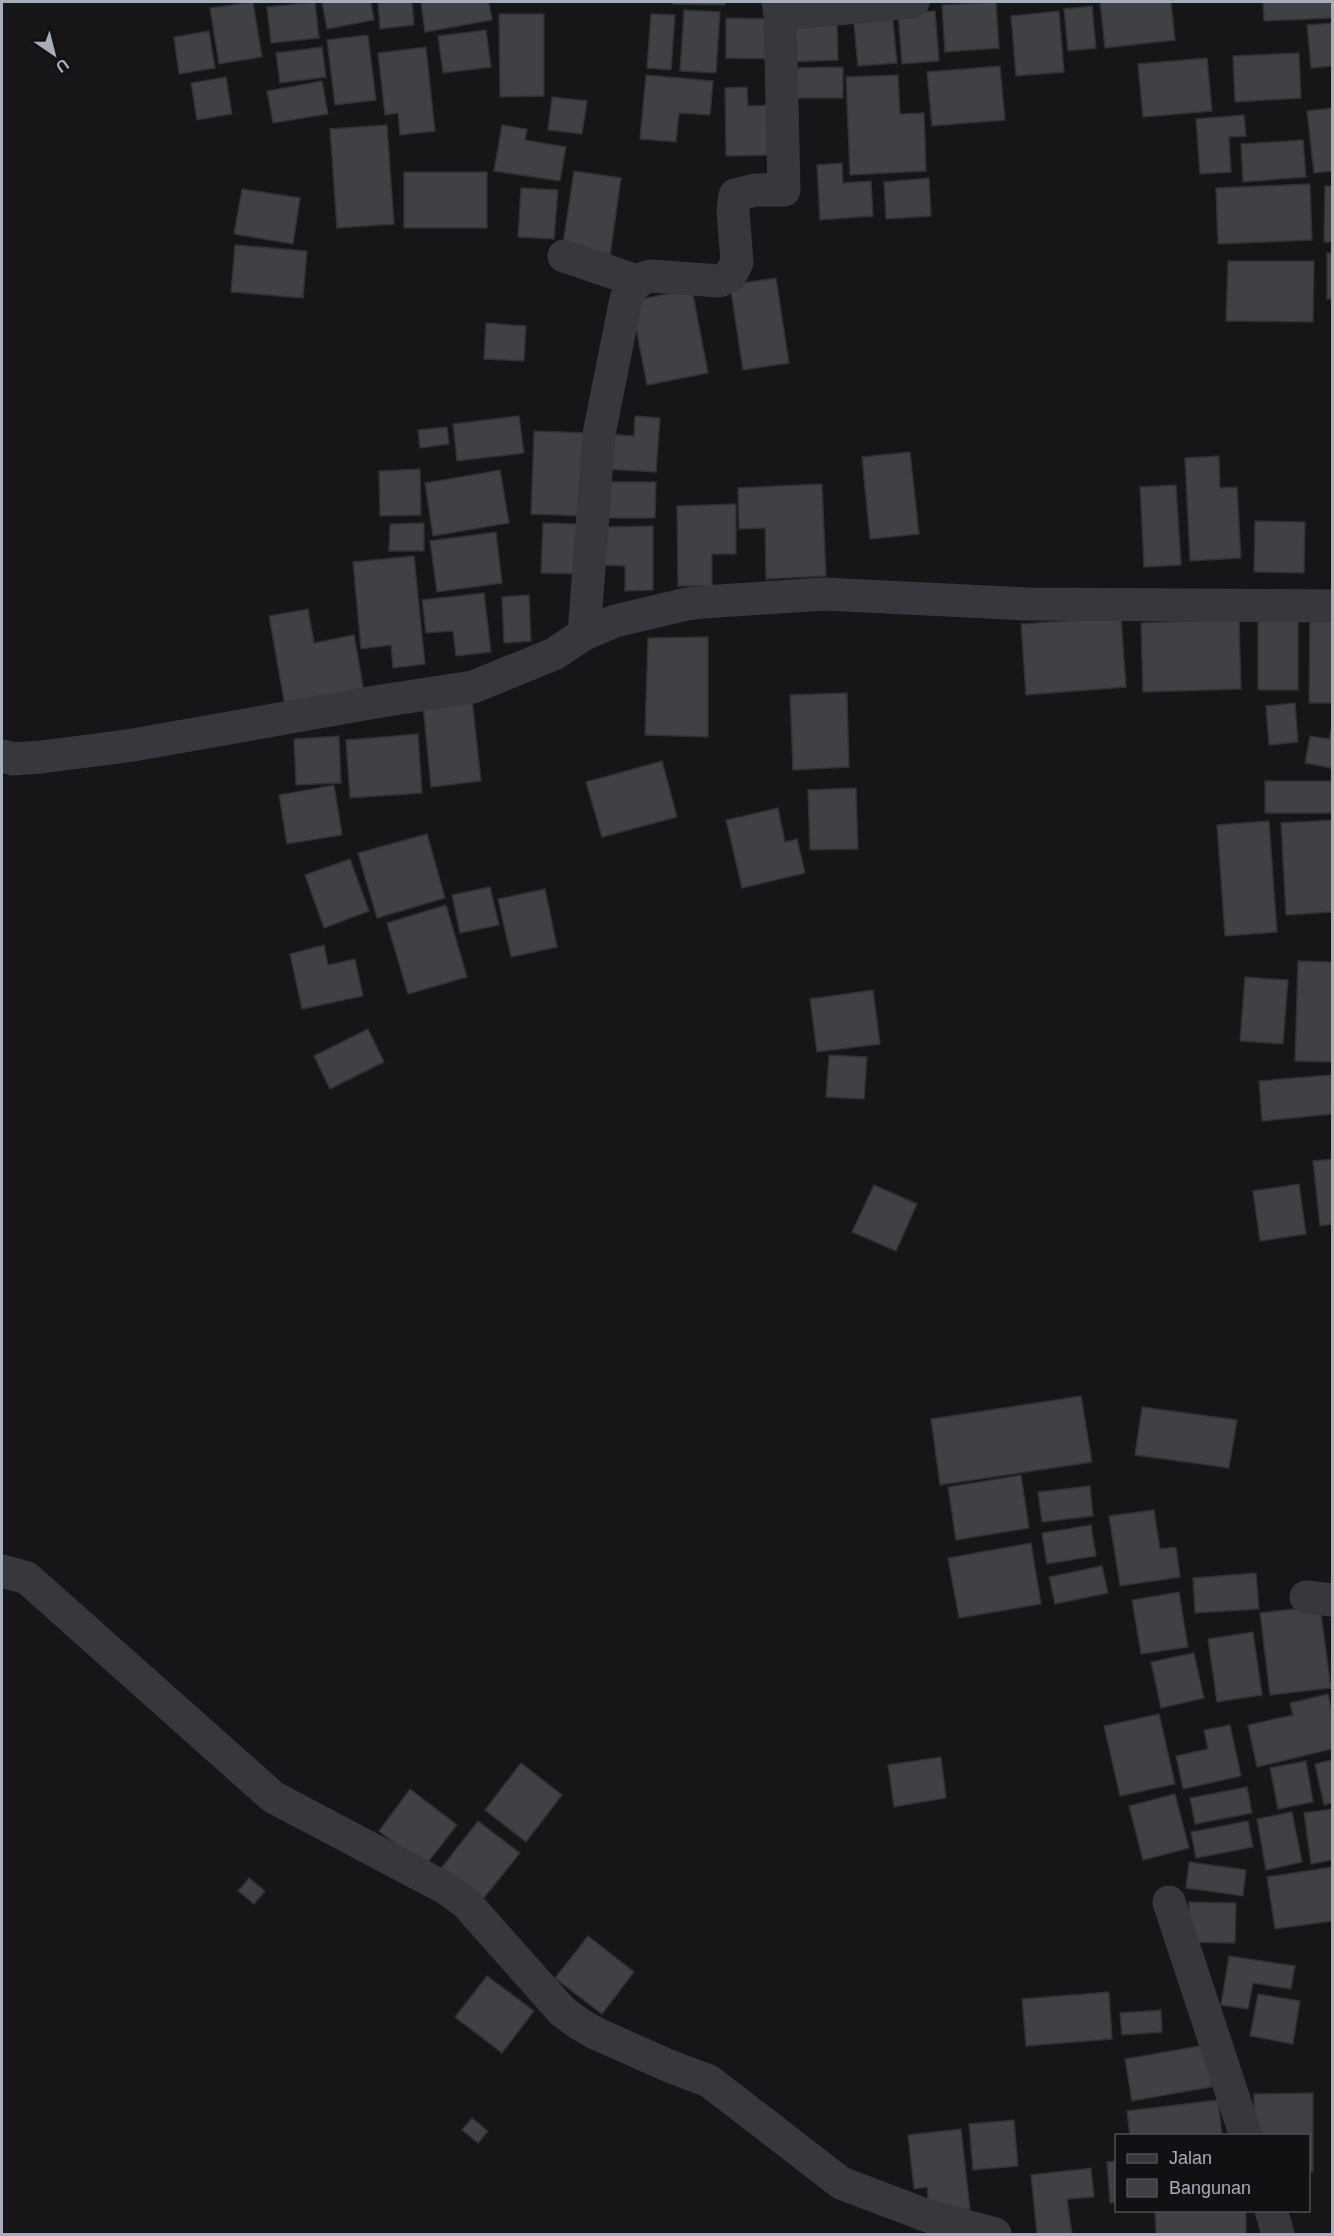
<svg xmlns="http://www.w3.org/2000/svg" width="1334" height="2236" font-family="Arial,sans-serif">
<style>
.building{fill:#404145;stroke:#303034;stroke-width:1.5}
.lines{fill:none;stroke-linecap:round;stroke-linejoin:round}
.street{stroke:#37383d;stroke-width:33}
</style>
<rect width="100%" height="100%" fill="#161618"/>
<g class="building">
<path d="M253,2L262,57L219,64L210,8Z"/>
<path d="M315,2L319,38L271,43L267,7Z"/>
<path d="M322,2H371L374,20L327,29Z"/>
<path d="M378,2H412L414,25L380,29Z"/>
<path d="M421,2H489L492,20L425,32Z"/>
<path d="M673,2H726L725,5L673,4Z"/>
<path d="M996,2L999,48L945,52L942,5Z"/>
<path d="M1100,2H1171L1175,40L1105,48Z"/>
<path d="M1263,2H1332V18L1264,21Z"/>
<path d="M1092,6L1096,48L1068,51L1064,9Z"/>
<path d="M684,10L720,12L716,73L680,71Z"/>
<path d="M892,11L897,63L858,66L853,14Z"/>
<path d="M935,11L939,61L902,64L898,13Z"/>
<path d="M1059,11L1064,72L1016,76L1011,16Z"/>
<path d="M499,14H544V96L500,97Z"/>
<path d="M651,14L675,15L671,70L647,68Z"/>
<path d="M726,18L771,19L770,59L726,58Z"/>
<path d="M837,21L838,60L788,62L787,23Z"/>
<path d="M1332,23V66L1311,68L1307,25Z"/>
<path d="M486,30L491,67L443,73L438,36Z"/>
<path d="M209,31L215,68L179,74L174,37Z"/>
<path d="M368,35L376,100L335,105L327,40Z"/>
<path d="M322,47L326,77L280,83L276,53Z"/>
<path d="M426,47L435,131L400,135L398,113L385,115L378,53Z"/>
<path d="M1299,53L1301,98L1235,102L1233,56Z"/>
<path d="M1207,58L1212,111L1143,117L1138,64Z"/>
<path d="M1000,66L1005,120L932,126L927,72Z"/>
<path d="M843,67V98H789V68Z"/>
<path d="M646,75L713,81L710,115L679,113L676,142L640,139Z"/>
<path d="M898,75L900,114L924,113L926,171L850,175L846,77Z"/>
<path d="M226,77L232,114L197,120L191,83Z"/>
<path d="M322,81L328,114L273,123L267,91Z"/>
<path d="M747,87L748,106L775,105L777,155L726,156L725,88Z"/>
<path d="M552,97L587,101L582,134L548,130Z"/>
<path d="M1332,108V171L1314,173L1307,111Z"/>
<path d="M1244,115L1246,136L1229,137L1231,172L1200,174L1196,119Z"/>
<path d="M387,125L394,224L337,228L330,129Z"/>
<path d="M502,125L527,129L525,140L566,147L560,181L494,171Z"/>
<path d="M1303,140L1306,177L1243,182L1241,144Z"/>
<path d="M842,163L843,183L871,181L873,216L820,220L817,165Z"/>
<path d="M574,171L621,178L610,256L562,250Z"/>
<rect x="404" y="172" width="83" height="56"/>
<path d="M929,178L931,216L886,219L884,182Z"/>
<path d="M1310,184L1312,240L1218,244L1216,188Z"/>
<path d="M1325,186H1332V242H1324Z"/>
<path d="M521,188L558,190L554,239L518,237Z"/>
<path d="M242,189L300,198L293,244L234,234Z"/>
<path d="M235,245L307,251L303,298L231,292Z"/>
<rect x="1327" y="253" width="5" height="46"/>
<path d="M1228,261H1314L1313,322L1226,321Z"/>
<path d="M776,278L789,363L743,370L730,285Z"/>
<path d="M692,289L708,373L647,385L631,301Z"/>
<path d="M486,323L526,326L524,361L484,359Z"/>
<path d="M519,416L524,453L457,461L453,424Z"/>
<path d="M635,416L660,418L656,472L605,469L608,434L634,436Z"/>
<path d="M447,427L449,444L420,448L418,430Z"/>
<path d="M534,431L591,433L587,516L531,514Z"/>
<path d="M910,452L919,534L870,539L862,457Z"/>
<path d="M1219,456L1220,488L1237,487L1241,558L1190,561L1185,458Z"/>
<path d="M420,469L421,515L380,516L379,471Z"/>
<path d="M500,470L509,523L433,536L425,483Z"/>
<path d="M601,482H656L655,518H600Z"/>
<path d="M822,484L826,576L766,579L765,528L739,529L738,488Z"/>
<path d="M1176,485L1181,565L1144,567L1140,487Z"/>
<path d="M736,504V554H712V586H678L677,506Z"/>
<path d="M1255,521L1305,522L1304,573L1254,572Z"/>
<path d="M424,523V551H389L390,524Z"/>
<path d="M543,523L579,524L577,574L541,573Z"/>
<path d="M653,526V590L625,591V566L602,565V527Z"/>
<path d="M496,532L502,583L437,592L430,541Z"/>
<path d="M414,556L425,664L393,668L391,645L361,649L353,562Z"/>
<path d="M484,593L491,652L456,656L453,631L426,633L422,600Z"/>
<path d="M529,595L531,641L504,643L502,597Z"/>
<path d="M308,609L314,643L354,635L364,692L285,706L269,616Z"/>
<path d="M1310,613H1332V703H1309Z"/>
<path d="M1298,616V690H1258V617Z"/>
<path d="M1121,617L1126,687L1026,695L1021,624Z"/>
<path d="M1239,619L1241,689L1143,692L1141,623Z"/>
<path d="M708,637V737L645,735L648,638Z"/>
<path d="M847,693L849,767L793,770L790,695Z"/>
<path d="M472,699L481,781L431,787L423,705Z"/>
<path d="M1295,703L1298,742L1269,745L1266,706Z"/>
<path d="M1332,727V768L1305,763L1310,736L1329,739Z"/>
<path d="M418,734L422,793L350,798L346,740Z"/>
<path d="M339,736L341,783L296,785L294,739Z"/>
<path d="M662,761L677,817L602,837L586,782Z"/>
<rect x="1265" y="781" width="67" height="32"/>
<path d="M334,785L342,835L287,844L279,795Z"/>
<path d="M856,788L858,849L810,850L808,790Z"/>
<path d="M778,808L785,842L797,839L805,873L742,888L726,820Z"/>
<path d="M1332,820V912L1286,915L1281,823Z"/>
<path d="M1269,821L1277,932L1225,936L1217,825Z"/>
<path d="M427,834L445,898L377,918L358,853Z"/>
<path d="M350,859L369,911L324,928L305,875Z"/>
<path d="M490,887L499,925L460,933L452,895Z"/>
<path d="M545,889L557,947L511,957L498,899Z"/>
<path d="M446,905L467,977L408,994L387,923Z"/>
<path d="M324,945L328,965L355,959L363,996L302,1009L290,954Z"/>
<path d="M1298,961L1332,962V1062L1295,1061Z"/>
<path d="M1245,977L1288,980L1283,1044L1240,1041Z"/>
<path d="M873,990L880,1044L817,1052L810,999Z"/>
<path d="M368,1029L384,1062L330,1089L314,1056Z"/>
<path d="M829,1055L867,1057L864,1099L826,1097Z"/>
<path d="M1331,1075L1332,1114L1262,1121L1259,1081Z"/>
<path d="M1332,1159V1224L1320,1226L1313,1161Z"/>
<path d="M1299,1184L1306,1234L1260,1241L1253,1191Z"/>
<path d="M874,1185L917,1204L896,1251L852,1232Z"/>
<path d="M1081,1396L1092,1462L940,1485L931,1419Z"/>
<path d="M1142,1407L1237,1420L1229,1468L1135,1455Z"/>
<path d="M1021,1475L1029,1528L956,1540L948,1487Z"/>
<path d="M1090,1486L1093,1516L1042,1522L1038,1492Z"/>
<path d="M1154,1510L1160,1549L1176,1547L1180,1577L1120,1586L1109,1516Z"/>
<path d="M1091,1525L1096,1556L1047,1564L1042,1533Z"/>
<path d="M1031,1543L1041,1604L959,1618L948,1558Z"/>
<path d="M1102,1566L1108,1593L1055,1604L1049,1577Z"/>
<path d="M1256,1573L1259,1609L1195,1613L1193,1578Z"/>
<path d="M1179,1592L1188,1647L1141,1654L1132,1600Z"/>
<path d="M1320,1606L1331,1688L1270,1695L1260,1613Z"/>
<path d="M1253,1632L1262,1695L1217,1702L1208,1639Z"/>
<path d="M1194,1653L1204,1698L1161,1708L1151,1662Z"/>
<path d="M1328,1694L1332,1715V1749L1257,1767L1248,1725L1293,1715L1290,1703Z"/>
<path d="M1159,1714L1175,1784L1120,1796L1104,1726Z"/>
<path d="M1230,1725L1241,1776L1183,1789L1176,1756L1208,1749L1204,1730Z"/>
<path d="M941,1757L946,1798L894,1807L888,1765Z"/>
<path d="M1332,1760V1803L1324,1805L1315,1764Z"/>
<path d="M1306,1761L1313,1802L1278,1809L1270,1768Z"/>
<path d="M521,1763L562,1795L526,1842L485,1810Z"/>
<path d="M1247,1787L1252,1813L1195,1824L1190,1798Z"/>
<path d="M410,1789L457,1825L425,1866L379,1831Z"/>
<path d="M1175,1794L1189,1848L1143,1860L1129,1806Z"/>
<path d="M1332,1809V1860L1311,1864L1304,1813Z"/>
<path d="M1292,1812L1302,1862L1266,1870L1257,1819Z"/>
<path d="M478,1821L520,1853L483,1899L442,1867Z"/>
<path d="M1248,1821L1253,1847L1196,1858L1191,1832Z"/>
<path d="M1189,1862L1246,1870L1243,1896L1186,1888Z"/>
<path d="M1332,1867V1921L1275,1929L1267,1877Z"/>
<path d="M249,1878L265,1891L254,1904L238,1891Z"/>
<path d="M1189,1902L1236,1903L1235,1943L1188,1942Z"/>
<path d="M588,1936L634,1972L602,2014L555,1978Z"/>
<path d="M1229,1956L1295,1966L1291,1989L1253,1983L1248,2009L1221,2005Z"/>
<path d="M487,1976L534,2011L502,2053L455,2017Z"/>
<path d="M1109,1992L1112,2039L1026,2046L1022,1999Z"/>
<path d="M1258,1994L1300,2001L1293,2044L1250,2036Z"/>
<path d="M1161,2010L1162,2032L1122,2035L1120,2013Z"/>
<path d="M1205,2045L1212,2087L1132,2101L1125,2059Z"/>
<path d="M1313,2093V2172H1308V2136L1254,2135V2094Z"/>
<path d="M1218,2100L1222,2136H1130L1127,2111Z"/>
<path d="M472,2118L488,2131L478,2143L462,2130Z"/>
<path d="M1014,2120L1018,2166L973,2170L969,2124Z"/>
<path d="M961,2129L970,2209L929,2213L927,2187L914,2189L908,2135Z"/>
<path d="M1116,2161V2202L1110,2203L1107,2162Z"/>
<path d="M1091,2168L1094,2197L1067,2199L1072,2234H1037L1031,2175Z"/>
<path d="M1155,2210H1246V2234H1156Z"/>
</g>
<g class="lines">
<g class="street">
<path d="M780,14L913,2"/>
<path d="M564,256L637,281"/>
<path d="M584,634L599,434L626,299C632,287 637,279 651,276L719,281L730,276L737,262L733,211L735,195L755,190H784L780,14L778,2"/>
<path d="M2,756L13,759L42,757L133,745L381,701L473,687L554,654L584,634L615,621L687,604L703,602L824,594L1028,604L1332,606"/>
<path d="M2,1571L27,1578L273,1797L447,1889L466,1903L562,2011L578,2023L595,2033L669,2066L709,2081L841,2183L928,2216L995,2234"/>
<path d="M1306,1597L1332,1600"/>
<path d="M1169,1902L1246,2136"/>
<path d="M1271,2210L1278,2234"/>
</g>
</g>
<rect width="1334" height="2236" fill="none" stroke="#a7adb9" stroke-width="6"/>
<rect x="1115" y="2134" width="195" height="78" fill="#111113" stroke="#4d4f55" stroke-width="1.5"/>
<rect x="1127" y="2154" width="30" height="9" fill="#37383d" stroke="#4d4f55" stroke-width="1.5"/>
<text x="1169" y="2164" font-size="18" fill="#a7adb9">Jalan</text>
<rect x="1127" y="2179" width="30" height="18" fill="#404145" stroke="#4d4f55" stroke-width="1.5"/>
<text x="1169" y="2194" font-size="18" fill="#a7adb9">Bangunan</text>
<g transform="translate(54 54) rotate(145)" stroke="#111113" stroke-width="4.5" paint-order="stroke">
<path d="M0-4.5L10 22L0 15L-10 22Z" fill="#a7adb9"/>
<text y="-9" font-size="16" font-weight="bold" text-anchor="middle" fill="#a7adb9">U</text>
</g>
</svg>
